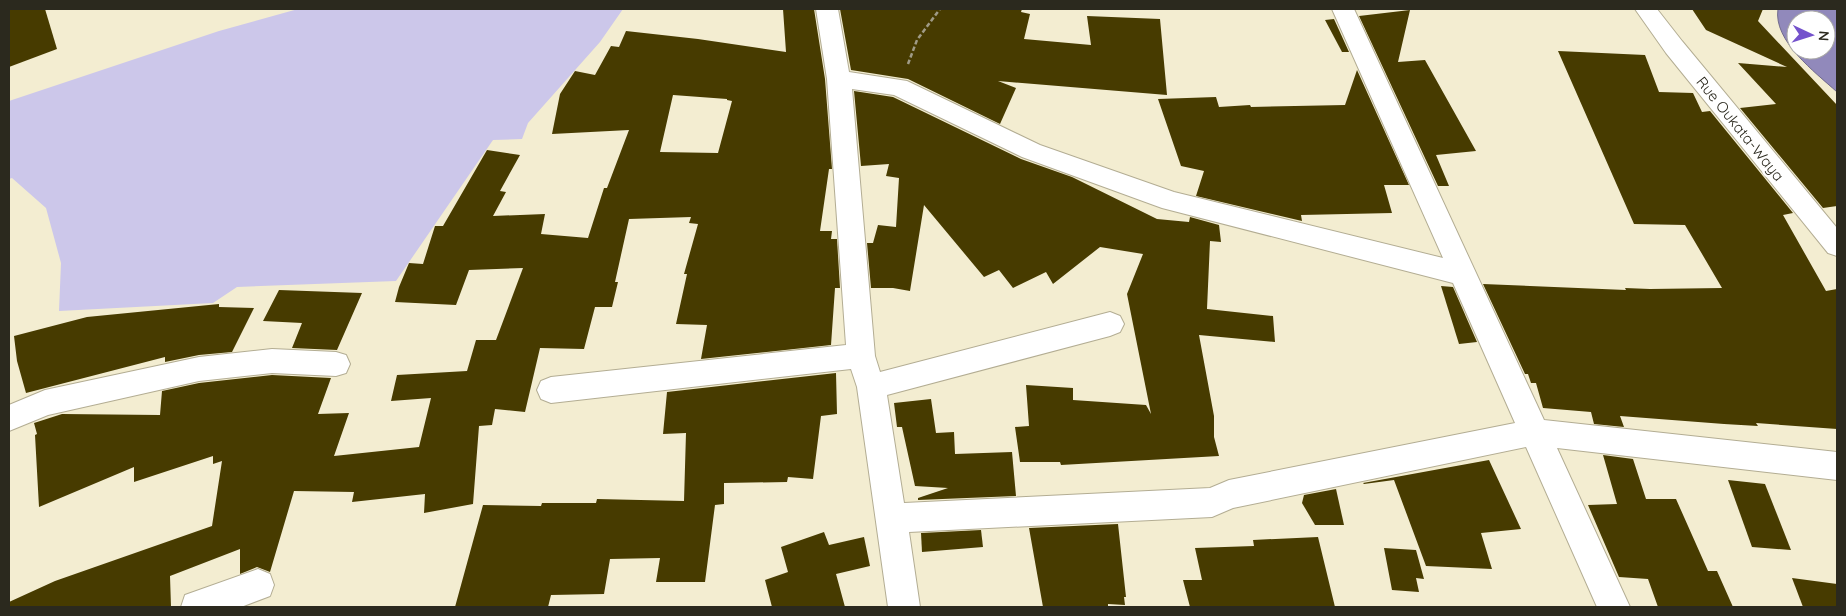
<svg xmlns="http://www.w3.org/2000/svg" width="1846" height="616" font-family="Quicksand,sans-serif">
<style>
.green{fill:#ccc7ea}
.water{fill:#9189bb;stroke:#726c8c;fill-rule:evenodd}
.building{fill:#473b00;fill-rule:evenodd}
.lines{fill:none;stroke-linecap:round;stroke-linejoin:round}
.minor-casing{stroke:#b3ad93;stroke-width:2}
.path{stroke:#a09b86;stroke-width:2.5;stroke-dasharray:4.5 2.5;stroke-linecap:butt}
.minor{fill:#fff;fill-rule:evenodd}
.labels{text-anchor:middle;stroke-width:5;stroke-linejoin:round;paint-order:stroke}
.street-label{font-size:15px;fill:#2b291e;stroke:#fff}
</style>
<rect width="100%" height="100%" fill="#f3edd1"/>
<path class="green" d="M298,9H623L600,42L528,123L522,139L493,140L396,281L237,287L213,303L59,311L61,263L46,208L12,178L9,179V101L219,31Z"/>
<path class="water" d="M1778,9H1837V92C1815,72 1773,41 1778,9ZM1796,20H1826V50H1796Z"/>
<g class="building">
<path d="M9,9H45L57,49L9,67Z"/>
<path d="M783,9H814L825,79L832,169H829L820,231H832L831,239H837L840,288H835L831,345L701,359L707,325L676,324L687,274H684L698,224L689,223L691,217L629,219L615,282H618L612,307H595L584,349L540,348L525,412L495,409L492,425L479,426L473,504L424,513L425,494L352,502L354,492L294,491L270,572L257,567L240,574V549L170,576L171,607H9V602L55,581L212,526L222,461L213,464V456L134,482V467L39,507L35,435L37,434L34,423L62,414L160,415L162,391L199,383L272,375L331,378L318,414L349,413L334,456L419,447L431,398L391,401L397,375L467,371L476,340H496L523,268L469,270L456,305L395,302L399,287L409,263L423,264L435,226H443L487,150L520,155L500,191L506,192L493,216L545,214L541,234L588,238L604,188H607L629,130L552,134L560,94L575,71L595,75L611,46L619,47L626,31L698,39L786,52ZM673,95L727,99V100L732,101L718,153L660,152Z"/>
<path d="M840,9H1022L1021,12L1030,14L1024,39L1091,45L1087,16L1160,19L1167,95L998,81L1016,88L1000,124L908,79L851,70Z"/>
<path d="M1692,9H1763L1758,21L1837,105V206L1823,208L1740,108L1776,104L1738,63L1787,67L1706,30Z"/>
<path d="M1410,10L1398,62L1425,60L1476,151L1436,155L1449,186H1438L1359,16Z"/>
<path d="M1334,19L1349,52H1342L1325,20Z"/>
<path d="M1558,51L1645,55L1659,92L1693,93L1702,112L1710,111L1793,213L1783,215L1826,291L1837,289V429L1756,423L1758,426L1724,424L1620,416L1624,427L1594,424L1591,412L1543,408L1536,383H1531L1528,374H1525L1483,284L1626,290L1625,288L1650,289L1722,288L1685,225L1634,224Z"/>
<path d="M1357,70L1409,185H1384L1392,213L1301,215L1302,221L1196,196L1204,171L1181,166L1158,99L1216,97L1219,107L1250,105L1251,107L1345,105Z"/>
<path d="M854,91L893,97L1021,159L1072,177L1157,219L1189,222L1190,217L1219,225L1221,242L1210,241L1207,309L1273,316L1275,342L1199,335L1214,416V437L1219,456L1061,465L1060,462H1020L1015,427L1029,426L1026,385L1073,388V400L1146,405L1151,414L1127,294L1143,254L1100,247L1053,284L1046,272L1013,288L999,270L984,277L924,205L910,291L893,288H871L867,243H873L878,225L896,227L899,178L886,176L889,164L861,166Z"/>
<path d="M1441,286L1453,287L1477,342L1459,344Z"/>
<path d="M279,290L362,293L337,350L292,348L302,323L263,321Z"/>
<path d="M219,304V307L254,308L232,352L199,355L165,362V357L26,393L17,361L14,336L87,317Z"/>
<path d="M836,373L837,414L821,416L813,479L788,477L787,482L724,483V504L715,505L705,582H656L660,558L610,559L604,594L551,595L548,607H455L483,505L541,506L542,503H596L597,499L684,501L686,433L663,434L667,392Z"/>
<path d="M931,399L936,433L954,432L955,454L1012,452L1016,496L918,500V498L948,488L915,486L902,427H897L894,403Z"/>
<path d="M1603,455L1633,459L1646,499H1676L1708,571H1717L1733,607H1658L1648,579L1619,577L1588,505L1617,504Z"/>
<path d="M1489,460L1521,529L1481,533L1492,569L1426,566L1394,480L1364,484L1363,483Z"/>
<path d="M1728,480L1765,484L1791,550L1752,547Z"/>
<path d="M1336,489L1344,525H1315L1302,503L1304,495Z"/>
<path d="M1118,524L1126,597H1124L1125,605L1108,604V607H1043L1029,528Z"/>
<path d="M981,530L983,547L922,552L921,533Z"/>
<path d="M824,532L829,545L864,537L870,566L836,574L845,607H772L765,580L788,572L781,547Z"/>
<path d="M1318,537L1335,607H1190L1183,580H1202L1195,548L1254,546L1253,540Z"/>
<path d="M1384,548L1416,550L1424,579L1416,578L1419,592L1392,590Z"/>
<path d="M1792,578L1837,584V607H1803Z"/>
</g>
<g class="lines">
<g class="minor-casing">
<g id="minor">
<path d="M816,9H838L849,72L907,81L1040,145L1174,192L1443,258L1332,9H1354L1544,420L1837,452V480L1557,448L1630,607H1597L1526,447L1233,508L1212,517L909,532L920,607H888L857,387L851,369L551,403L541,399L537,390L541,381L551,377L846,345L827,79ZM852,89L894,95L1022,157L1162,208L1453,283L1515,423L1229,480L1210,488L904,503L887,395L1110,336L1120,332L1124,324L1120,316L1110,312L880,372L875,356Z"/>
<path d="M1635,9H1657L1682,41L1837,228V256L1828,253L1666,53Z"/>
<path d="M272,349L336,352L346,355L350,364L346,373L336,376L272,373L199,381L48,415L9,431V405L45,390L199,357Z"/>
<path d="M258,569L270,574L274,585L270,596L241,607H181L185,595Z"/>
</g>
</g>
<path class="path" d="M908,64L917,40L940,9"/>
<use href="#minor" class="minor"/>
</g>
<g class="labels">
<g class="street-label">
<text transform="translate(1740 129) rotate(51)" y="5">Rue Oukata-Waya</text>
</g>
</g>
<rect width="1846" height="616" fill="none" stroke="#2b291e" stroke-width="20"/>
<g transform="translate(1811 35) rotate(94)"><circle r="24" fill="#ffffff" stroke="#aaa9a5"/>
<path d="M0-4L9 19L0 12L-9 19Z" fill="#7452cc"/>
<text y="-8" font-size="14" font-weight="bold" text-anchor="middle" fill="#2b291e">N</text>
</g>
</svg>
